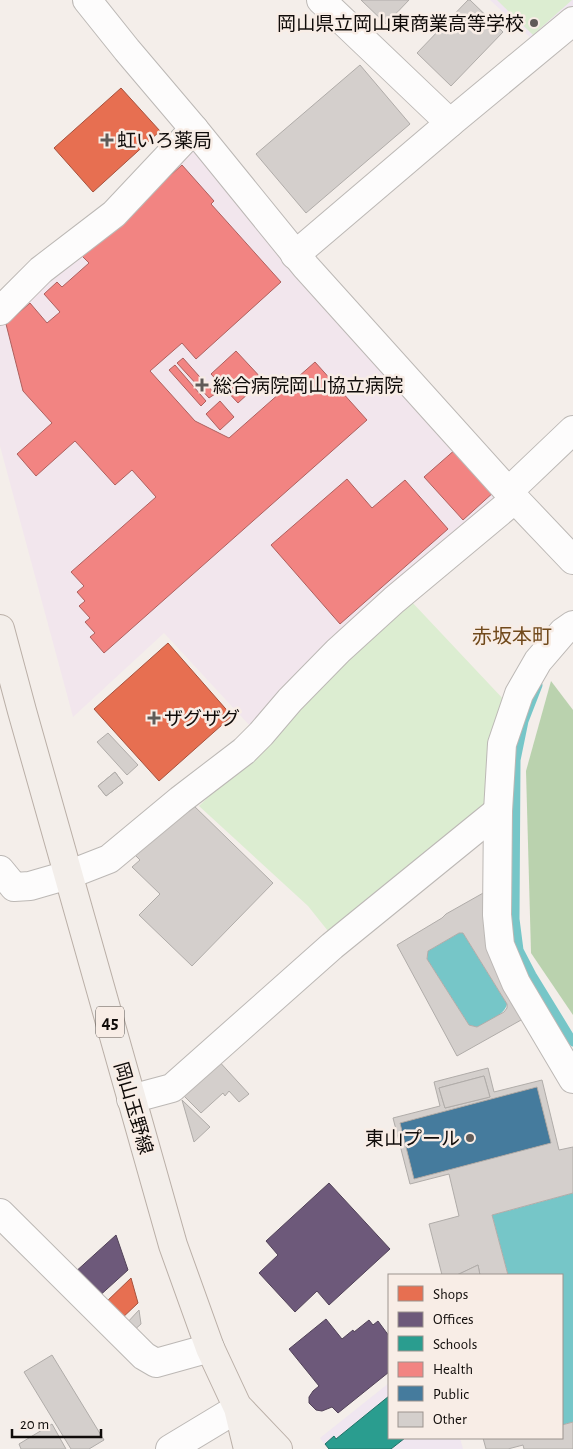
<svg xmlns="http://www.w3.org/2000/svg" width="573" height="1449" font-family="'Alegreya Sans','Noto Sans JP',sans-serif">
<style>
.education{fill:#f0e6f0}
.medical{fill:#f2e6ed}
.green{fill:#dcedd1}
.forest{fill:#bad2ae}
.water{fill:#76c6c8}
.shops{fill:#e76f51;stroke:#a6513c}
.offices{fill:#6d597a;stroke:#514258}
.schools{fill:#2a9d8f;stroke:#227267}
.health{fill:#f28482;stroke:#ae605e}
.public{fill:#457b9d;stroke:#355a71}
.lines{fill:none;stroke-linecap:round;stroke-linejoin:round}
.stream{stroke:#76c6c8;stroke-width:9}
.building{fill:#d4cfcc;stroke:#b0aca9;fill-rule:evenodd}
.minor-casing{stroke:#bcb8b5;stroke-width:30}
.major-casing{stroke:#baafa7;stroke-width:30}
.minor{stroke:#fdfcfc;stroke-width:28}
.major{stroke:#f3eeea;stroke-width:28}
.poi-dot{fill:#605b58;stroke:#f8ede6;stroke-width:2}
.labels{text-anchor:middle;stroke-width:5;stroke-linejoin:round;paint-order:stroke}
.shield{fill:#f8ede6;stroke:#56504c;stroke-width:1}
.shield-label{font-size:18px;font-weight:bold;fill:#100c0a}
.poi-label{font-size:19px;fill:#100c0a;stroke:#f8ede6;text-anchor:start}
.street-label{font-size:19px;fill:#100c0a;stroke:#f8ede6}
.neighbourhood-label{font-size:20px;fill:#714a1c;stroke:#f8ede6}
</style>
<rect width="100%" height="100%" fill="#f4eeea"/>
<g class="education">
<path d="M490,0H573V6L533,40Z"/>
<path d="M389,1383V1438H460L463,1449H328L320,1438Z"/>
</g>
<path class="medical" d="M191,143L503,496L251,727L164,633L73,717L0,446V323Z"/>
<g class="green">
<path d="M497,0H572L533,35Z"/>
<path d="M410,600L506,702L490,803L332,936L308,906L199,806L271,736L355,646Z"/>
</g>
<path class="forest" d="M551,681L573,710V1015L531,953L526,771Z"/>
<g class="water">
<path d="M459,933H463L507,1004C505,1015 486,1022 477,1027L469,1025L427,959L428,951Z"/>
<path d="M573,1193V1422L562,1425V1275H508L492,1215Z"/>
</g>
<g class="shops">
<path d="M121,88L160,131L93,192L54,148Z"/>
<path d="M168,643L232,716L159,781L94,709Z"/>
<path d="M131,1278L138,1303L119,1321L104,1304Z"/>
</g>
<g class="offices">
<path d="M329,1183L390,1249L329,1305L317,1291L295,1312L259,1273L278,1255L266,1241Z"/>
<path d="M116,1235L128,1270L96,1299L73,1274Z"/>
<path d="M326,1319L342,1339L353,1330L354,1332L369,1320L373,1325L378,1321L389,1336V1372L338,1413L332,1407L322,1411L316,1410L309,1403V1397L313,1391L319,1386L289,1349Z"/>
</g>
<path class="schools" d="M389,1396V1438H405L391,1449H329L325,1444L334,1436L336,1439Z"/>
<g class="health">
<path d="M182,165L214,201L211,204L281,282L196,359L182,343L150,371L195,421L229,438L315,362L367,420L104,653L90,637L95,633L85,622L90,618L79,606L85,601L77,592L84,586L71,572L156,497L132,470L115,485L75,441L36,476L17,454L52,423L23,391L6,324L30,303L47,323L60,312L44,294L57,282L62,287L89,263L81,255Z"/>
<path d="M236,351L263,380L238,403L211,374Z"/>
<path d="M183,358L215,394L209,398L177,363Z"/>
<path d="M175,365L206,401L201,406L169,370Z"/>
<path d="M220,401L234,417L220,430L206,414Z"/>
<path d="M457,448L495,491L463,520L424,477Z"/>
<path d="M347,479L372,508L405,480L448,529L340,624L271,545Z"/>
</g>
<path class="public" d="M537,1087L551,1143L414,1179L400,1123Z"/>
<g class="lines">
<path class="stream" d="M538,685L524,721L516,760L515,919L519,950L532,975L573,1042"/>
</g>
<g class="building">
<path d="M361,0H409L386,24Z"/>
<path d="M468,0H470L503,32L451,86L417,53Z"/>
<path d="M360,65L410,124L306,213L256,154Z"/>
<path d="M108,733L138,765L127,775L97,742Z"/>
<path d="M115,772L123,783L106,796L98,786Z"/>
<path d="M115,772L123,783L106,796L98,786Z"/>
<path d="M191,803L273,883L192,966L139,915L160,894L132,867L140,860L134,854Z"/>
<path d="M485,892L530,1015L457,1056L397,945L442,918L446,914ZM459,933H463L507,1004V1008L504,1012L477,1027L469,1025L427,959L428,951Z"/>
<path d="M216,1058L249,1094L239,1102L229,1091L225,1096L223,1093L201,1113L181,1093Z"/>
<path d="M488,1068L494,1092L542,1080L559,1150L573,1147V1193L492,1215L508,1275H480L478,1265L457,1275H442L429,1224L459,1216L449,1174L410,1184L393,1118L440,1106L434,1082ZM484,1076L490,1097L445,1108L439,1088ZM537,1087L551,1143L414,1179L400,1123Z"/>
<path d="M484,1076L490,1097L445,1108L439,1088Z"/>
<path d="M182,1100L210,1127L194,1142Z"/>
<path d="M478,1265L480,1275H457Z"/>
<path d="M139,1310L141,1324L132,1332L125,1325Z"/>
<path d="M52,1355L104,1440L89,1449H71L24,1372Z"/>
<path d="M573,1422V1449H524L523,1445L508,1449H486L483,1438H562V1425Z"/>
<path d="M52,1424L66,1449H21L19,1444Z"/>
</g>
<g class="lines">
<g class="minor-casing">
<g id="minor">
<path d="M87,0L127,50L194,129L306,267L515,499L573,560"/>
<path d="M321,0L450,123L573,21"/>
<path d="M295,255L450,123"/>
<path d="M0,311L41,270L114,214L194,129"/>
<path d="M509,491L573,430"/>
<path d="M573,625L563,632L538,661L519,694L502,744L498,811L497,915L500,945L516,983L573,1079"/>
<path d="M0,870L14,887L30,886L68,875L109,859L180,800L244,751L261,734L290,700L338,651L394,600L515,499"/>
<path d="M131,1099L172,1088L332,946L498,811"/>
<path d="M0,1213L144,1356L156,1363L210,1348"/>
<path d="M170,1449L238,1408"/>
</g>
</g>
<g class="major-casing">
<g id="major">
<path d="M0,629L22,711L173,1245L210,1348L238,1408L248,1449"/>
<path d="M240,1409L278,1449"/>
</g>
</g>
<use href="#minor" class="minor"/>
<use href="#major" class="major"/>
</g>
<g class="poi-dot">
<circle cx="534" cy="23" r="5"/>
<path d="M104.5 132.5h5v5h5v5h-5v5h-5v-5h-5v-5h5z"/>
<path d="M199.5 377.5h5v5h5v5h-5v5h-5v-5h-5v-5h5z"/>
<path d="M151.5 710.5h5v5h5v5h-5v5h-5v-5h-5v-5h5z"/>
<circle cx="470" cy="1138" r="5"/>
</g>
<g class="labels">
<rect class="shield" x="96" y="1006.5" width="28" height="31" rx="4"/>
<g class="shield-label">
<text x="110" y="1028">45</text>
</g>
<g class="poi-label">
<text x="524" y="30" text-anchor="end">岡山県立岡山東商業高等学校</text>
<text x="117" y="147">虹いろ薬局</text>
<text x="213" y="392">総合病院岡山協立病院</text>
<text x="164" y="725">ザグザグ</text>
<text x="460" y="1145" text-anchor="end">東山プール</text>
</g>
<g class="street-label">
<text transform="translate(134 1108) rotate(74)" y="7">岡山玉野線</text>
</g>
<g class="neighbourhood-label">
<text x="512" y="643">赤坂本町</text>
</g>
</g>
<rect x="388" y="1274" width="175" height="165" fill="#f8ede6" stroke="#9b938e"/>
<rect x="398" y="1286" width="25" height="15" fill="#e76f51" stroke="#9b938e"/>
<text x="433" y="1299" font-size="15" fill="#100c0a">Shops</text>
<rect x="398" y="1312" width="25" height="15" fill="#6d597a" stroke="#9b938e"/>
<text x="433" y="1324" font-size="15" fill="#100c0a">Offices</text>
<rect x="398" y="1336" width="25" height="15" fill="#2a9d8f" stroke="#9b938e"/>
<text x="433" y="1349" font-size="15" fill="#100c0a">Schools</text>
<rect x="398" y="1362" width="25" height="15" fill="#f28482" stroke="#9b938e"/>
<text x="433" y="1374" font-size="15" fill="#100c0a">Health</text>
<rect x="398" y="1386" width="25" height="15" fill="#457b9d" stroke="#9b938e"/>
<text x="433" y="1399" font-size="15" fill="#100c0a">Public</text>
<rect x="398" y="1412" width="25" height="15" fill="#d4cfcc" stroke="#9b938e"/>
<text x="433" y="1424" font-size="15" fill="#100c0a">Other</text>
<path d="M12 1429v8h89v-8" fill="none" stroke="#100c0a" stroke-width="2.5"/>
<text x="20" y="1429" font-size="15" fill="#100c0a" stroke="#f8ede6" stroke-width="4" paint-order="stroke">20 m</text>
</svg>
